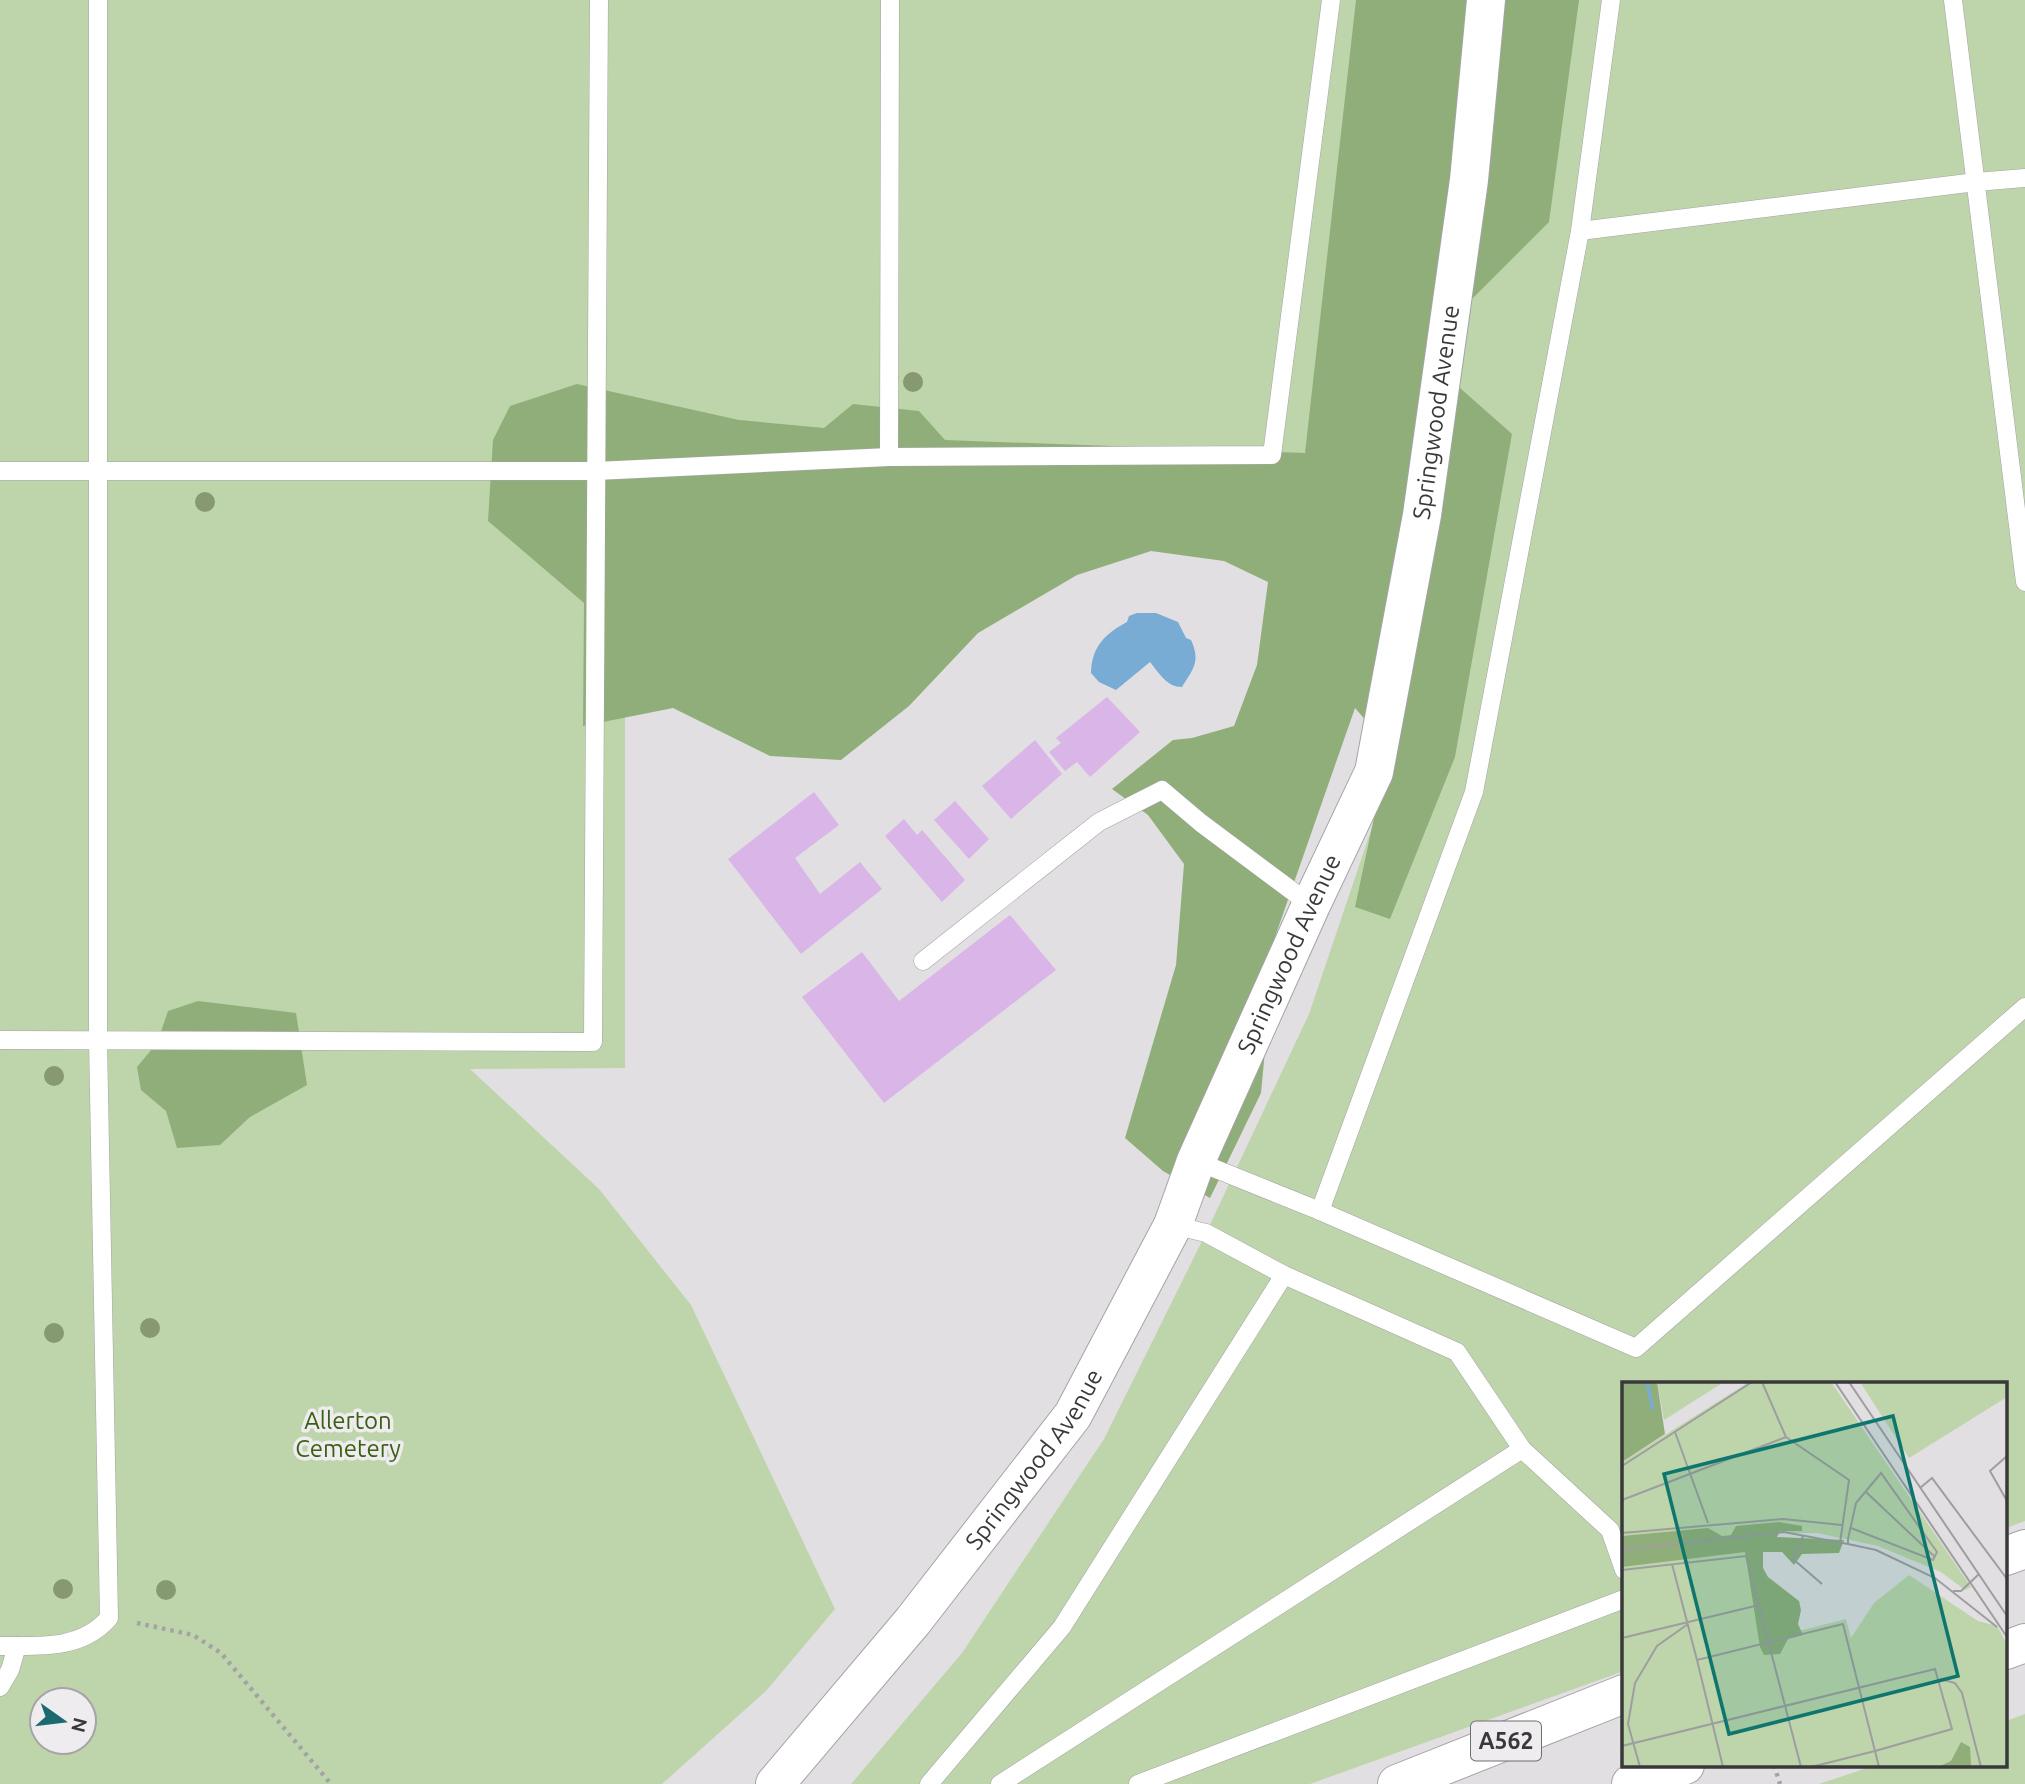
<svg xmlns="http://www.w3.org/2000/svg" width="2025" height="1784" font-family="Ubuntu,sans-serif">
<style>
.green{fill:#bed5ab;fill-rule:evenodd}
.forest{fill:#90ae79}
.water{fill:#78acd4}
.building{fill:#dab5e8}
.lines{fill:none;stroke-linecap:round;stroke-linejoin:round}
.service-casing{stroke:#a5a3a6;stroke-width:19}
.tertiary-casing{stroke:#a5a3a6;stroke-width:40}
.trunk-casing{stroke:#a5a3a6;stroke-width:40}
.path{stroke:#a3a2a4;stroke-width:4.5;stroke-dasharray:3.5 5;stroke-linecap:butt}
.service{stroke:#fff;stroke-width:18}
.tertiary{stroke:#fff;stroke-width:38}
.trunk{stroke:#fff;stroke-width:38}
.tree{fill:#869970}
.labels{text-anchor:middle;stroke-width:7;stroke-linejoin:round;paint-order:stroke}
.shield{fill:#eeecef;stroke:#706f70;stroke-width:2}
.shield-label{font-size:23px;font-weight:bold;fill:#3a393a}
.street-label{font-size:24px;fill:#3a393a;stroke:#eeecef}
.park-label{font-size:24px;fill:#3b5f13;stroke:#eeecef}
.inset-river{fill:none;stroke:#78acd4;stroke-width:3.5}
.inset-road{fill:none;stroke:#9e9d9f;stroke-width:2}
.view{fill:#0f766e;fill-opacity:0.15;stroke:#0f766e;stroke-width:3.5}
.inset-edge{fill:none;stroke:#3a393a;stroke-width:3.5}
</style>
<rect width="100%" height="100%" fill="#e1dfe2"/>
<g class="green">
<path d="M0,0H1475L1413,512L625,510V1068L470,1069L599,1189L691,1305L835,1609L766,1691L662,1784H0ZM42,1700H84V1742H42Z"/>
<path d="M1503,0H2025V1521L2006,1528V1383H1624V1671L1310,1784H851L962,1653L1104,1439L1206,1233L1309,1014L1390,774Z"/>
<path d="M2025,1714V1784H1819L1876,1765H2006V1721Z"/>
</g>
<g class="forest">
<path d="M1356,0H1579L1549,222L1461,310L1451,380L1512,434L1455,757L1390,919L1355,907L1389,747L1355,708L1276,934L1261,1093L1210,1198L1163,1171L1125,1138L1176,965L1184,864L1148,815L1112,789L1173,740L1192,738L1234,726L1257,665L1268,582L1224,561L1151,551L1077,575L978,633L909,706L841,760L770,756L673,708L583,726L584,603L488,521L493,440L510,406L577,384L739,420L824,428L853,404L919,411L945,440L1305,453Z"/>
<path d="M198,1001L296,1013L307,1085L250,1117L220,1145L177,1148L166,1111L141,1090L137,1067L157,1043L168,1011Z"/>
</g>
<path class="water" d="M1137,613H1156L1178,622L1186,638L1191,640C1201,662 1193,669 1182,687C1167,687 1159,673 1150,662L1116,690L1099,682L1091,673C1092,646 1105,634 1127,622L1129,616Z"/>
<g class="building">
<path d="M1107,697L1140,732L1090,777L1077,762L1065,771L1049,752L1061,743L1056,738Z"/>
<path d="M1035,740L1062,774L1011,819L982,786Z"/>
<path d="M814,792L839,825L795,858L820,894L860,862L882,889L801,954L728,859Z"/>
<path d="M955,801L989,839L969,859L934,820Z"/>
<path d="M904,819L917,835L922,830L965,880L942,902L885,836Z"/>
<path d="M1010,915L1056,970L884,1103L802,997L862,952L899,1001Z"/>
</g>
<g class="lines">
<g class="service-casing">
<g id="service">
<path d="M1953,0L2025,582"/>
<path d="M1580,231L1976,182L2025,178"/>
<path d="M889,457L890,0"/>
<path d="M0,471H596L889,457L1272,455L1331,0"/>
<path d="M923,961L1099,822L1162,790L1201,823L1311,905"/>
<path d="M0,1040L593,1042L599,0"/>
<path d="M1196,1161L1320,1211L1636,1348L2025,1007"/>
<path d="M1320,1211L1474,792L1580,231L1611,0"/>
<path d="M1173,1225L1206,1233L1284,1275L1457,1352L1522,1449L1610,1530L1624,1570"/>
<path d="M0,1646C39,1646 81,1650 109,1618L98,1040V0"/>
<path d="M0,1687L10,1670L17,1646"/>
<path d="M929,1784L1062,1627L1284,1275"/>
<path d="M1000,1784L1522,1449"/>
<path d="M1138,1784L1624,1599"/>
</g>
</g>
<g class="tertiary-casing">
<g id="tertiary">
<path id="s1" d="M775,1784L913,1621L1073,1415L1173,1225L1196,1161L1311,905L1374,772L1422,515L1469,180L1486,0"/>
</g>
</g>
<g class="trunk-casing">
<g id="trunk">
<path d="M2006,1556L2025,1549"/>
<path d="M2006,1650L2025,1643"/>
<path d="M1397,1784L1624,1694"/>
<path d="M1631,1784L1685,1765"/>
</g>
</g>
<g class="path">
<path d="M137,1623L193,1635L221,1653L331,1784"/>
<path d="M1774,1765L1780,1784"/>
</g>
<use href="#service" class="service"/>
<use href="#tertiary" class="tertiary"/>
<use href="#trunk" class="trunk"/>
</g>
<g class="tree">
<circle cx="913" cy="382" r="10"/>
<circle cx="205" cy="502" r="10"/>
<circle cx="54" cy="1076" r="10"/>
<circle cx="150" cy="1328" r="10"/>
<circle cx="54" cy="1333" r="10"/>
<circle cx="63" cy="1589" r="10"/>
<circle cx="166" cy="1590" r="10"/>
</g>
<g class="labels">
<rect class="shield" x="1471" y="1721.5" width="70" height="39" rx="5"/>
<g class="shield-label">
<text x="1506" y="1749">A562</text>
</g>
<g class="street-label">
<text dy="8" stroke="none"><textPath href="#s1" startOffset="1550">Springwood Avenue</textPath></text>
<text dy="8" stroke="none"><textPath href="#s1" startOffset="984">Springwood Avenue</textPath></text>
<text dy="8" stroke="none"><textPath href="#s1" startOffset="416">Springwood Avenue</textPath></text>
</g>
<g class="park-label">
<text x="348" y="1429">Allerton<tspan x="348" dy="28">Cemetery</tspan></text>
</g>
</g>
<g transform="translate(1622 1382)">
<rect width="385" height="385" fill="#e1dfe2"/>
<path d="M35,0H102L42,38ZM127,0H209L349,205L343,208L319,190L256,164L195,151H127L0,166V80ZM238,0H385V15L287,76ZM127,154L153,255L224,237L229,256L252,221L287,193L356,239L375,244L385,262V385H0V171Z" fill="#bed5ab"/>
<path d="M0,0H35L43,52L0,80ZM157,140L180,144V149H158L155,155L222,158L217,171L180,172L172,183L160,170H141V186L146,195L177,219L179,228L176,242L181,253L166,257L158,272L142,273L138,265L123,170L0,185V154L86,146L100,154L109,153L114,144ZM339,360L348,365L349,385H316L329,379Z" fill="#90ae79"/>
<path class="inset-river" d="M25,0L31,28"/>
<path class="inset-road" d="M140,0L164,55M213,0L385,255M227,0L385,234M53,50L86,141M385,74L368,89L385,119M0,84L130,0M298,106L310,96L385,197M244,110L312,174M0,118L164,55L227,98L218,161M0,151L161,137L220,143M181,154L171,177L200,202M226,162V157L234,121L259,91L315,170L311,178L229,146M0,168L162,150L226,162L254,168L313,196L375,245M50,182L75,278L221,242L253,369L189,385M0,188L124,174L179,385M331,209H339L357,192M0,256L137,223M75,278L101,385M318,297L333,301L340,311L359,385M0,364L313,287L330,347L253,369L257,385M18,385L6,342L13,301L35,264L66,242"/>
<path class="view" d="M271,34L336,294L107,352L42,92Z"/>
<rect width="385" height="385" class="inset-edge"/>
</g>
<g transform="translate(63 1721) rotate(104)"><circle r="33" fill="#eeecef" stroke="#a6a4a7" stroke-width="2"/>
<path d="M0-5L12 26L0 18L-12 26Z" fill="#1c696f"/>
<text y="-10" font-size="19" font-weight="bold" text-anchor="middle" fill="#3a393a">N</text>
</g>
</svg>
